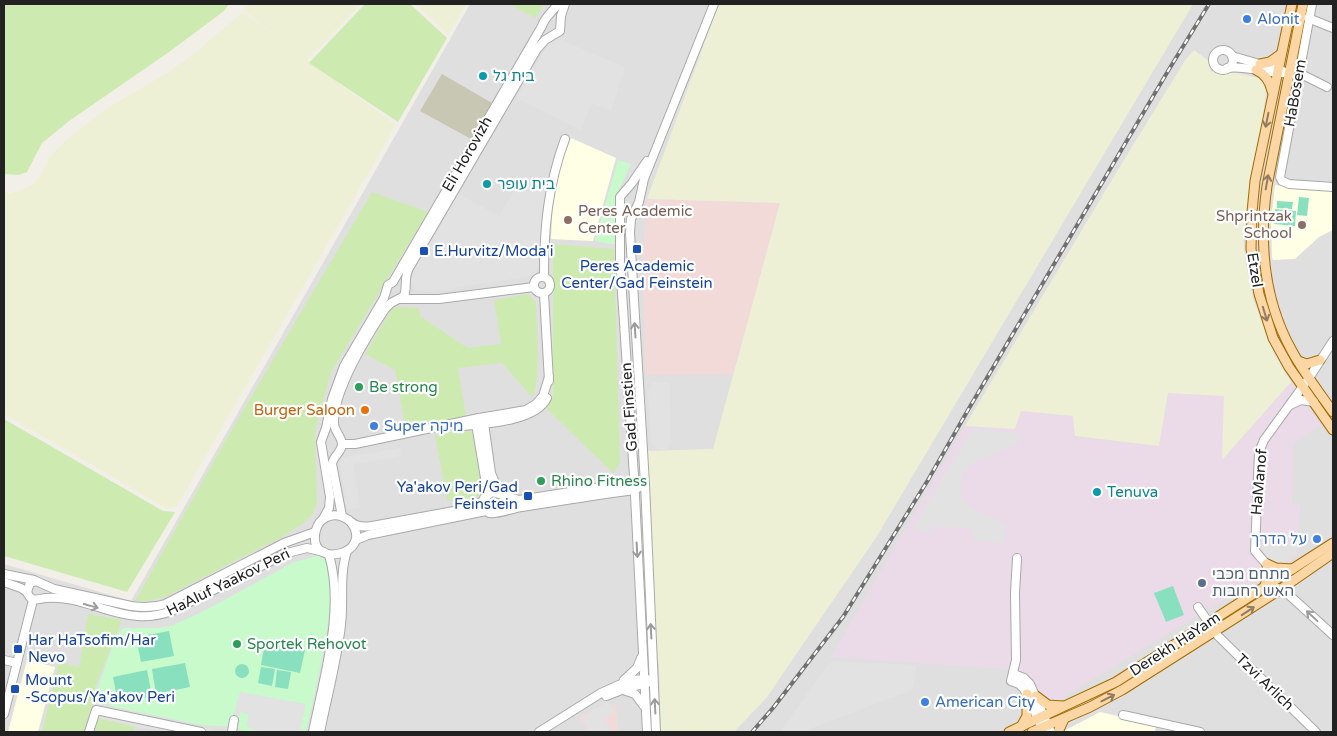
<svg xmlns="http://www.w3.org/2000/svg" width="1337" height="736" font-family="'Varela Round',Heebo,sans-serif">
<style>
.residential{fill:#e0dfdf}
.commercial{fill:#f2dad9}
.industrial{fill:#ebdbe8}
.education{fill:#ffffe5}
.construction{fill:#c7c7b4}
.farmland{fill:#eef0d5}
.grass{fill:#cdebb0}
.park{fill:#c8facc}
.pitch{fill:#88e0be}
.parking{fill:#e2e2e2}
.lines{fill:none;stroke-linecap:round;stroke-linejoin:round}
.minor-casing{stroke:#a9a9a9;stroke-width:10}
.major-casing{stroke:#a06b00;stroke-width:11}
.minor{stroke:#fff;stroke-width:8}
.major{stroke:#fcd6a4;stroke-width:9}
.rail-casing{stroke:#707070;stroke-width:4}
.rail{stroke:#fff;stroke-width:2;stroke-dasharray:5.5;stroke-linecap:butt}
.oneway{stroke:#8f7c63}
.oneway2{stroke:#9c9c9c}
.shop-dot{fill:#3f7fe0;stroke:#fff;stroke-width:2}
.culture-dot{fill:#0f9aa8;stroke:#fff;stroke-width:2}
.education-dot{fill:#8d6e63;stroke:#fff;stroke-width:2}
.transit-dot{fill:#1a4fb4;stroke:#fff;stroke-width:2}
.leisure-dot{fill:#2e9e5b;stroke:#fff;stroke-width:2}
.food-dot{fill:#e8710a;stroke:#fff;stroke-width:2}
.service-dot{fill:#5c6f8a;stroke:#fff;stroke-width:2}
.labels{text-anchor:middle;stroke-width:4.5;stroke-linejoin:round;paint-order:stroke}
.shop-label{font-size:15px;fill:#366cbe;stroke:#fff;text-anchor:start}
.culture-label{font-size:15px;fill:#0d838f;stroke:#fff;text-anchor:start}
.street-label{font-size:15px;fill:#222;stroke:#fff}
.education-label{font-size:15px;fill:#785e54;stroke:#fff;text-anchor:start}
.transit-label{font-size:15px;fill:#164399;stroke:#fff;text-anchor:start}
.leisure-label{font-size:15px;fill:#27864d;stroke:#fff;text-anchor:start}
.food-label{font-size:15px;fill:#c56008;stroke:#fff;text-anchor:end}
.service-label{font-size:15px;fill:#4e5e75;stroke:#fff;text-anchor:start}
</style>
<rect width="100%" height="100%" fill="#f2efe9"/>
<path class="residential" d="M470,4H1333V732H4V564L131,601Z"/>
<g class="commercial">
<path d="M647,199L780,203L733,374L646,375L642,262Z"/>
<path d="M616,704L618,732H589L579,717L597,708Z"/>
</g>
<path class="industrial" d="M1291,382L1321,425L1293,443L1292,504L1300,505L1297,555L1060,699L1051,702L1022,673L1006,669L831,657L965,426L1015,429L1021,411L1074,416L1075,437L1159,446L1168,393L1225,396L1223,460Z"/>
<g class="education">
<path d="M571,138L616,158L593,241L551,239L553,198L556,181L559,168Z"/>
<path d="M1275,185L1333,191V230L1319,237L1295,259L1273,260L1272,257L1271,221Z"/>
<path d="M27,660L55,667L38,732H8Z"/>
<path d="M1100,712L1156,725L1155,732H1062Z"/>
</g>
<path class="construction" d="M442,74L492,103L471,139L420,111Z"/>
<g class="farmland">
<path d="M249,4H361L307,60L396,125L177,506L166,508L4,414V191L10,194L30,186L39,178L49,158L65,141L104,110L165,74L187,59L243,12L273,34L243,10Z"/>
<path d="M416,4H466L448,35Z"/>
<path d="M719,4H1193L877,536L767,697L734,732H661L659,666L650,605L648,451L713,449L780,203L647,199Z"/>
<path d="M1194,50L1210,62V71L1219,73L1231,72L1259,78L1265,83L1266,88L1262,128L1251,186L1243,237L1246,265L1253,298L1274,354L1291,382L1222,460L1224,396L1168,393L1159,446L1075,436L1073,416L1021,411L1015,429L965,426L1116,173L1186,59Z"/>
</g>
<g class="grass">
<path d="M4,4H229L224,11L169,52L69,121L42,143L27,172L19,175L4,174Z"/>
<path d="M365,4H410L447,38L398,122L309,63Z"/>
<path d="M509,4H544L535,18Z"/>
<path d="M372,192L428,212L331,372L315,431L317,504L312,515L304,523L282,537L165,597L148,601H135L228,436Z"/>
<path d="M553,244L614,249L620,463L613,473L547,409L553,395Z"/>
<path d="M528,294L536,302C536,323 542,381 532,397L502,363L458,368L466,416L406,429L395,370L365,354L393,307L419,308L420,316L468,348L501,344L494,300Z"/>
<path d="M4,419L163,511L175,512L127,592L4,556Z"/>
<path d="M464,430L471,431L473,434L482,488L478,496L475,498L447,501L435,435Z"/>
<path d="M88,614L122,620L96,685L89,716L136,727L134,732H42L59,662L79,667Z"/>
</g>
<g class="park">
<path d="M618,160L631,164L619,190L616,200V245L595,241Z"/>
<path d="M317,556C320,557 324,558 326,561C342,586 313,701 306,732H243L237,727L201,725L114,707C102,703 96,697 99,684L117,634L124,628H156L171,626L204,611L294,562Z"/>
</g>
<g class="pitch">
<path d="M1299,197L1309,198L1307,216L1297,215Z"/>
<path d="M1277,201L1293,202L1292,209L1277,208Z"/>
<path d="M1275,209L1296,211L1295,226L1274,224Z"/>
<path d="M1173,586L1184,615L1166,622L1154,593Z"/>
<path d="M169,631L174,656L141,662L136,637Z"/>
<path d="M265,642L305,650L300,673L261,665Z"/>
<path d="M185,663L190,687L156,694L152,669Z"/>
<circle cx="242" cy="671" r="7"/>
<path d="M261,667L275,669L272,686L258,683Z"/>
<path d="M147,670L152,696L118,702L113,677Z"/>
<path d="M277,670L291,672L288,689L275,687Z"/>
</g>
<g class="parking">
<path d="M559,39L625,67L611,111L592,103L581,130L516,98L550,42Z"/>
<path d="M523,176L546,190L541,228L540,262L535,274L530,276L428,292L417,290L414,288L410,282L413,272L459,194L499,216Z"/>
<path d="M652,382L669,383L671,439L670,445L667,449L659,451L653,446L651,440L648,394Z"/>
<path d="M972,429L1022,434L1018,444L972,463L963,472L960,483L961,495L965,503L976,511L1001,521L1005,527V543L974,540L972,528L930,527L929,533L913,528Z"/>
<path d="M400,448L401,456L353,464L360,508L347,510L339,458Z"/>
<path d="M1260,544H1298L1296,553L1271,570L1262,555Z"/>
<path d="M833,661L917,665L912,690L802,732H780L827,666Z"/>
<path d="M240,692L306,704L300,732H265L250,729L247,725L248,714L240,712L238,722L232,721Z"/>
<path d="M608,701L613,709V713L604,719L613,732H590L582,718Z"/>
<path d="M94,703L223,732H162L91,716Z"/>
</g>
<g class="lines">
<g class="minor-casing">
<g id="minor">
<path d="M1312,4L1280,177L1282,181L1289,184L1333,187"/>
<path d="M1308,18L1333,28"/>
<circle cx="1223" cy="60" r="10"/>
<path d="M1232,56L1283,71"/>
<path d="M1227,68C1248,65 1268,75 1289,73"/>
<path d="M1299,73L1327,87"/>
<circle cx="542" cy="285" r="8"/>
<path d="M544,277C544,227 548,185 565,139"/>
<path d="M544,294L549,381"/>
<path d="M401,299H439L534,287"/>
<path d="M1290,405L1301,400L1314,402"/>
<path d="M462,426C486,424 536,421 547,398"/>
<path d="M342,444H355L479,418L526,410L536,404L543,396L549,377"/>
<path d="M634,482L645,484L634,490C597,495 560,501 522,507C513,508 496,515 489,513L483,506L484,498L492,492L519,500Z"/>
<path d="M486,495V484L476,424L479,418L484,423L491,473L499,493"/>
<path d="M342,516L332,464C333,456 342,452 342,444C342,437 334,431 334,423C333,391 367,336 385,309L391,303L404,296C408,286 403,280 409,268L537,49L545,40L560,31L561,16L565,4"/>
<path d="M323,519L329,508L330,497L321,442L326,428L332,399L344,366L384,298L388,285L393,282L542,26C544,18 553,11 558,4"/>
<path d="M349,520C379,555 305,571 316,530C319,518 332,512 343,517C348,519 352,523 356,525C361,527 366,527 372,526L470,508L483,501"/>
<path d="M315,532L284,543L165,604C153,608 144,608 131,606L54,589L36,581L30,583L27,592C31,603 37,599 46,598C77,595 107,614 137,616C150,617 161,615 172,611L287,553L307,548L324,552"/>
<path d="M354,544L356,540L368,535L486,511"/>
<path d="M1017,558L1015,593L1016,660L1011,681L1019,684L1024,689L1044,732"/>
<path d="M4,574L34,580"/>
<path d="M1294,580C1277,580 1266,563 1255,551L1259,452L1264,440L1309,378L1333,341"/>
<path d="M4,582L21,588L27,592"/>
<path d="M1267,586L1281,589L1288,594L1333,635"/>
<path d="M1198,607L1218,636L1316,732"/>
<path d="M4,660L17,663"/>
<path d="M1014,674L1024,678L1030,684L1051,732"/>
<path d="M624,680L637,668L641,658"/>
<path d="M623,690L635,694L644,706"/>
<path d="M606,696L627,688L647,683"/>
<path d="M4,714L33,600"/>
<path d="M1123,715L1200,732"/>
<path d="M89,732L96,710L201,732"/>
<path d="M232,732L234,720"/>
<path d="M313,732C324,676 345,610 329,555"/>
<path d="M320,732C327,697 337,661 341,625C344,600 339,575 347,551"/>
<path d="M539,732L601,693L630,680L647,679"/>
<path d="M647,732L634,476L620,262V197L632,183L647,161"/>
<path d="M656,732L645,484L630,233L631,219L639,202L644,179L714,4"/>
</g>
</g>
<g class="major-casing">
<g id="major">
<path d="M1292,4L1255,181L1252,212L1251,249L1259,294L1273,338L1289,367L1333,430"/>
<path d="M1303,4L1267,186C1259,242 1264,301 1292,351C1304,373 1319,392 1333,412"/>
<path d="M1260,64L1270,62L1281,54"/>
<path d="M1256,70C1265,74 1270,82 1272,91"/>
<path d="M1298,361L1307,364L1320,360"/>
<path d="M1267,564L1276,568L1293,569"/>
<path d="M1264,588L1268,577L1267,564"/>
<path d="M1036,696L1048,705L1063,706"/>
<path d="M1021,727L1027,716V694"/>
<path d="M1009,732L1116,682L1333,543"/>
<path d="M1032,732L1090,707L1122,690L1281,589L1333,553"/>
<path d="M1058,732L1064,719"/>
</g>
</g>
<use href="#minor" class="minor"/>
<use href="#major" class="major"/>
<g class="rail-casing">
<path id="rail" d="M752,732L773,708L843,617L928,480L968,410L1168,71L1209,4"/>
</g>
<use href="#rail" class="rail"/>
</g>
<defs><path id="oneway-shaft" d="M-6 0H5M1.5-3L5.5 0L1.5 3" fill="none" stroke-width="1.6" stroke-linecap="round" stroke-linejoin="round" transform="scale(1.25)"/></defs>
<g class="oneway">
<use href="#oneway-shaft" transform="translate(1267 120) rotate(101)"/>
<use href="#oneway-shaft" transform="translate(1267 182) rotate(-80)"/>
<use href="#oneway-shaft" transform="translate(1265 314) rotate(73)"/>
<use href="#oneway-shaft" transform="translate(1248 611) rotate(-33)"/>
<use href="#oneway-shaft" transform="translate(1108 698) rotate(-27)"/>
</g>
<g class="oneway2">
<use href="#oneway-shaft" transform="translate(635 330) rotate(-94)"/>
<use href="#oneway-shaft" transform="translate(637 550) rotate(87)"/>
<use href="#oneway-shaft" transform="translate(91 606) rotate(15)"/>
<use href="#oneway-shaft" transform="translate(1312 616) rotate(-137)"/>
<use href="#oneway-shaft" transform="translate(651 631) rotate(-93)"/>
<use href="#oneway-shaft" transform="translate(655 706) rotate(-93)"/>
</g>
<g class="shop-dot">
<circle cx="1247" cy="19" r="5"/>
<circle cx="374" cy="426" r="5"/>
<circle cx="1317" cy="539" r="5"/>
<circle cx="925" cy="702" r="5"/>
</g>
<g class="culture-dot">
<circle cx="483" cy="76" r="5"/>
<circle cx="487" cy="184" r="5"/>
<circle cx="1097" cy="492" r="5"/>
</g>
<g class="education-dot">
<circle cx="568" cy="220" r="5"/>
<circle cx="1302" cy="225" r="5"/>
</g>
<g class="transit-dot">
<rect x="632" y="244" width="10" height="10" rx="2.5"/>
<rect x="419" y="246" width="10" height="10" rx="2.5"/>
<rect x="523" y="491" width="10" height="10" rx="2.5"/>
<rect x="13" y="644" width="10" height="10" rx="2.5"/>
<rect x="10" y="684" width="10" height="10" rx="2.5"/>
</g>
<g class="leisure-dot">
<circle cx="359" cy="387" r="5"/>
<circle cx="541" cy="481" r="5"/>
<circle cx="237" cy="644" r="5"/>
</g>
<circle class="food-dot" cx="365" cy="410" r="5"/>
<circle class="service-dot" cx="1202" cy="583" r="5"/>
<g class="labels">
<g class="shop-label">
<text x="1257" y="24">Alonit</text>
<text x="384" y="431">Super מיקה</text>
<text x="1307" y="544" text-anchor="end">על הדרך</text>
<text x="935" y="707">American City</text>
</g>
<g class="culture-label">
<text x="493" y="81">בית גל</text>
<text x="497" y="189">בית עופר</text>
<text x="1107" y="497">Tenuva</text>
</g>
<g class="street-label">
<text transform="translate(1295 93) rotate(-80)" y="5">HaBosem</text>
<text transform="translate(467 154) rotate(-60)" y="5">Eli Horovizh</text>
<text transform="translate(1255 270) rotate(81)" y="5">Etzel</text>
<text transform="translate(629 407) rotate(-94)" y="5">Gad Finstien</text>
<text transform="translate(1259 482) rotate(-85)" y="5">HaManof</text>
<text transform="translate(228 582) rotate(-26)" y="5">HaAluf Yaakov Peri</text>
<text transform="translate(1175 644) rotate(-33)" y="5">Derekh HaYam</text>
<text transform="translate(1265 682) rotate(44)" y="5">Tzvi Arlich</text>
</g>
<g class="education-label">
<text x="578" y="216">Peres Academic<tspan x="578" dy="17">Center</tspan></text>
<text x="1292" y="221" text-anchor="end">Shprintzak<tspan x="1292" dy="17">School</tspan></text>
</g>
<g class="transit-label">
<text x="434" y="256">E.Hurvitz/Moda'i</text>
<text x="637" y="271" text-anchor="middle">Peres Academic<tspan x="637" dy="17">Center/Gad Feinstein</tspan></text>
<text x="518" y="492" text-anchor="end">Ya'akov Peri/Gad<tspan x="518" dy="17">Feinstein</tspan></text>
<text x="28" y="645">Har HaTsofim/Har<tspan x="28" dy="17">Nevo</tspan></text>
<text x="25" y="685">Mount<tspan x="25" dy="17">-Scopus/Ya'akov Peri</tspan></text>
</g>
<g class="leisure-label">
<text x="369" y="392">Be strong</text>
<text x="551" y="486">Rhino Fitness</text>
<text x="247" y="649">Sportek Rehovot</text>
</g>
<g class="food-label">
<text x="355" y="415">Burger Saloon</text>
</g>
<g class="service-label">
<text x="1212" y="579">מתחם מכבי<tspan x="1212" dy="17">האש רחובות</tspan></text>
</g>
</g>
<rect width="1337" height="736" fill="none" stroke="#222222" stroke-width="10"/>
</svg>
